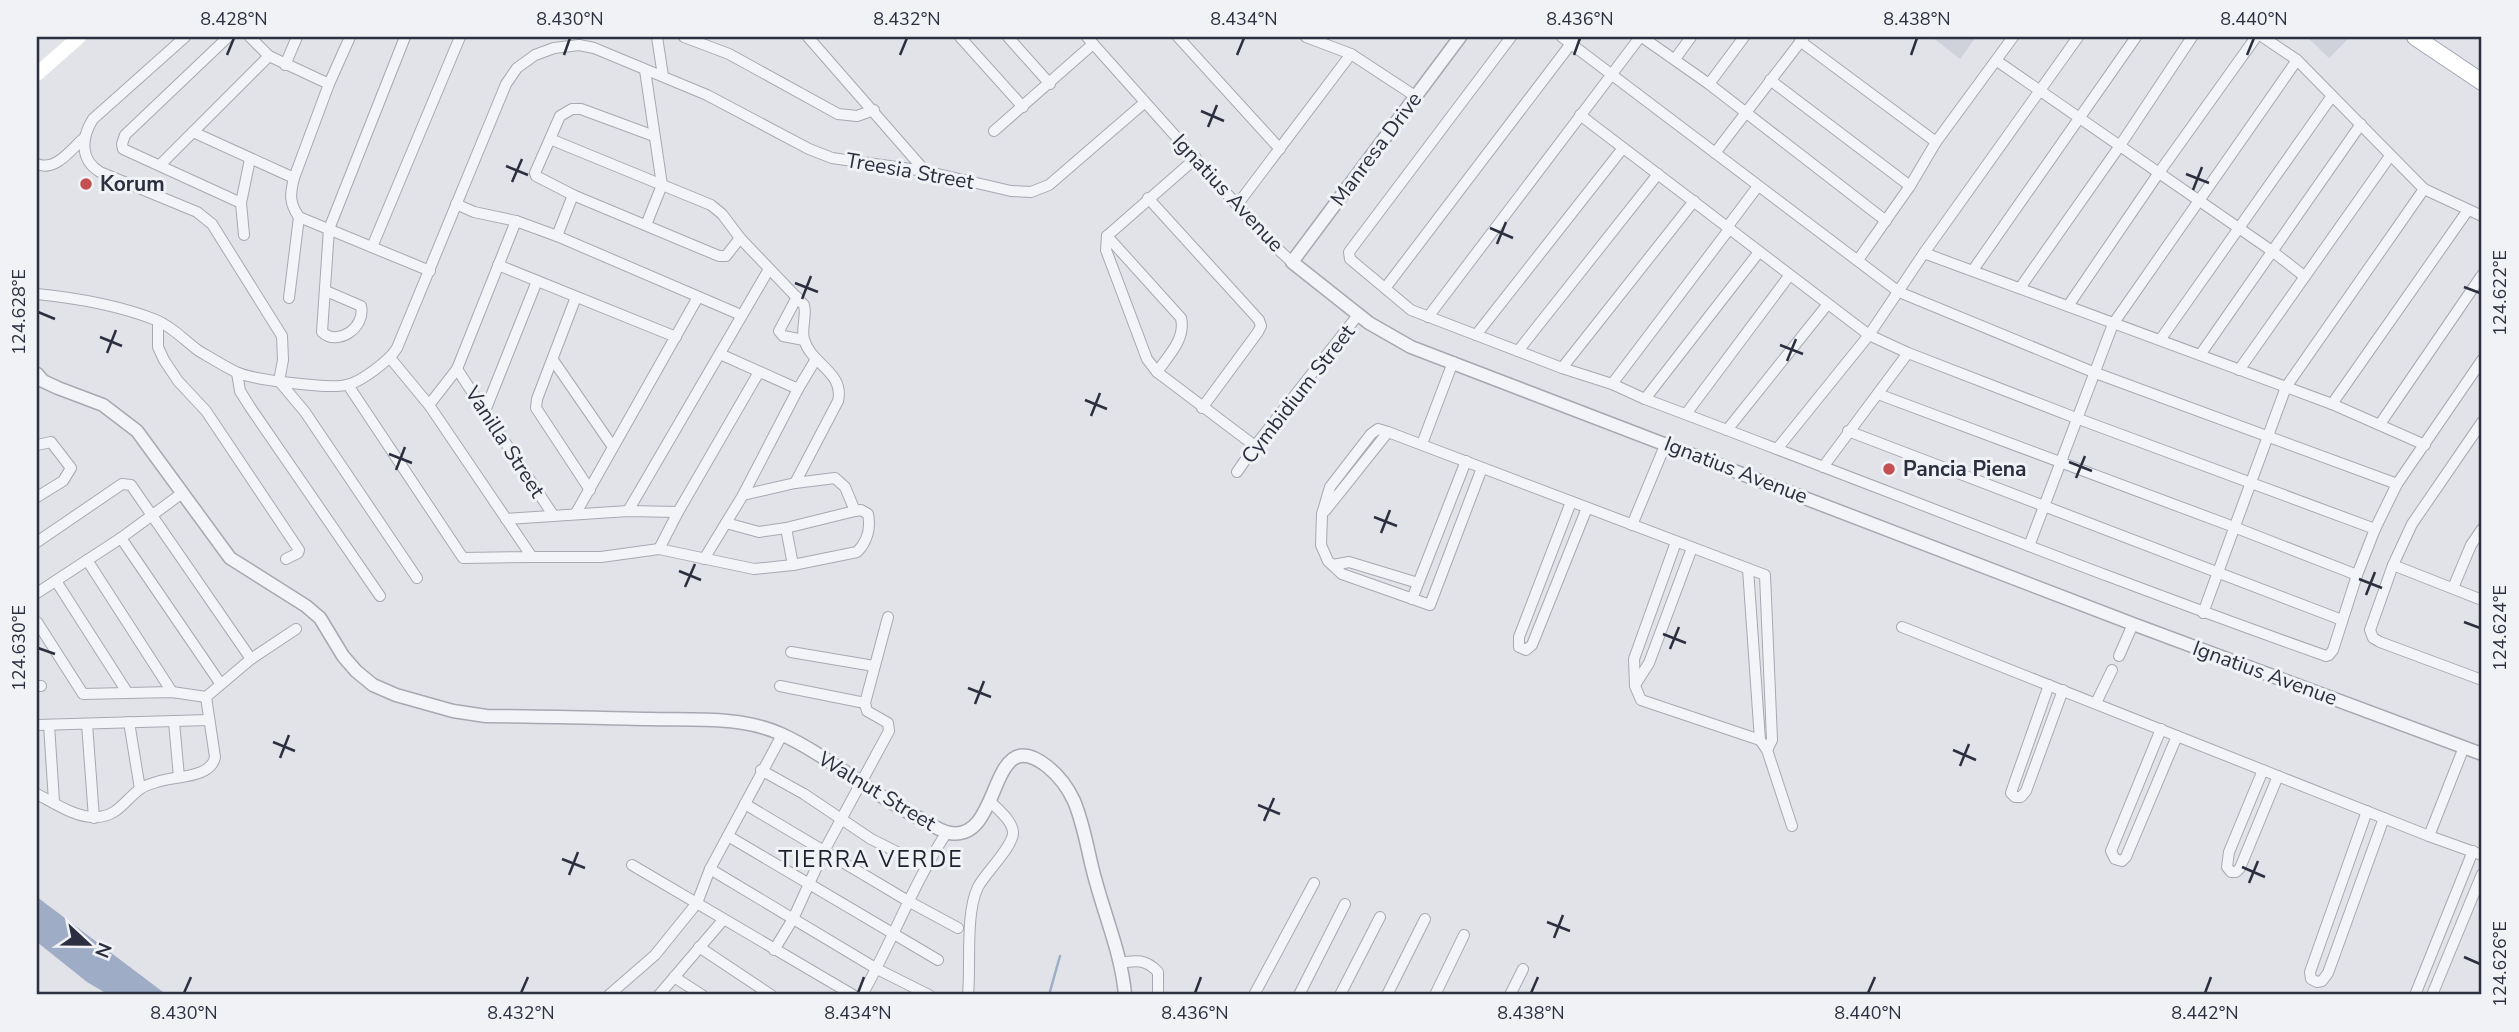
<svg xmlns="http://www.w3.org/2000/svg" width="2519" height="1032" font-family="'Nunito Sans',sans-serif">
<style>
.built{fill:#cfd2da}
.water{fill:#9facc6}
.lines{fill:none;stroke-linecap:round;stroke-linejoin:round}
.stream{stroke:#9facc6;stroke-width:2.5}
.minor-casing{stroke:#a7a9b2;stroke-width:12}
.tertiary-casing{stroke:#a7a9b2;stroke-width:15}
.primary-casing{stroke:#a1a6b3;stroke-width:18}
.minor{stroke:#f3f4f7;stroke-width:10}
.tertiary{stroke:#f3f4f7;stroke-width:12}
.secondary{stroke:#fff;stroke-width:14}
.primary{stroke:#fff;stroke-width:16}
.ticks{fill:none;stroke:#2b2f3f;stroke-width:2.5}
.poi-dot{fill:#c45052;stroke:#f0f2f6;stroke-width:2.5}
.labels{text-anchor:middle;stroke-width:6;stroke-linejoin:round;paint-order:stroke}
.street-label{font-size:21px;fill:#2b2f3f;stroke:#f0f2f6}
.poi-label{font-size:21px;font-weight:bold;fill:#2b2f3f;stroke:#f0f2f6;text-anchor:start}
.neighbourhood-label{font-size:23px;letter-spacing:2px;fill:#1d2130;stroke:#f0f2f6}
.neatline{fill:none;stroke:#2b2f3f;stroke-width:2.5}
.ticks-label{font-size:18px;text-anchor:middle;fill:#2b2f3f}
</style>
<rect width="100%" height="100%" fill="#e1e3e8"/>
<g class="built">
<path d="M1932,37H1976L1960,59Z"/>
<path d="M2307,37H2350L2329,58Z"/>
</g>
<path class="water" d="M37,897L167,995H109L87,982L37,942Z"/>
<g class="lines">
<path class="stream" d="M1049,995L1060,956"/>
<g class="minor-casing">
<g id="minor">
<path d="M185,37L93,119C81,138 80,160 100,172L197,212L212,224L282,336L283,360L279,381L305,412L417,578"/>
<path d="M228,37L125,135L122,144L123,149L241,203"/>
<path d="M250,37L269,56L329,84"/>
<path d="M350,37L329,84L294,178C290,194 289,203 299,217L430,271"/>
<path d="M657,37L663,76"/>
<path d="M684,37L729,54L838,114L857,116L874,110"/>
<path d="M808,37L925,171"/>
<path d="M960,37L1023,107"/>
<path d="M1008,37L1050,84"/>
<path d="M1087,37L1269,241L1292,262"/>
<path d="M1178,37L1280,149"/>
<path d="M1306,37L1351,54L1415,96"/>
<path d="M1511,37L1349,252L1350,259L1411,310L1562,368L1612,384L1645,399C1872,484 2097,575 2326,656L2329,655L2333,650L2357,575L2375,529L2397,484L2482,360"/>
<path d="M1562,37L1899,292L2093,372L2397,484"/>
<path d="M1642,37L1709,84L1886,221"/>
<path d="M2263,37L2297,60L2424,189L2482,216"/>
<path d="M1800,41L1936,142"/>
<path d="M1675,59L1691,37"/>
<path d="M1997,61L2272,251L2304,276"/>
<path d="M285,65L297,37"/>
<path d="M645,70L662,185L646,225"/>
<path d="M1770,80L1910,186"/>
<path d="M1709,84L1744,37"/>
<path d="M1580,115L1869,335L1908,353L2076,418L2375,529"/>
<path d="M994,131L1093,44"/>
<path d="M193,132L294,178"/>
<path d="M550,139L711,205L722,214L740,238L726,256H719L573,195L536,176L535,173L560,116L572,109H581L654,136"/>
<path d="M1715,153L1804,37"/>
<path d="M37,164C56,172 71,149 85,137"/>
<path d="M160,165L269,56"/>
<path d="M1148,198L1259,320L1261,326L1258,332L1202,408"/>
<path d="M456,204L474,212L516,221L557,236L741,315"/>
<path d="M1237,205L1351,54"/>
<path d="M1728,226L1758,186"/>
<path d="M244,235L241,203L250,159"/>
<path d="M557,236L573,195"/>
<path d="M1107,236L1106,250L1147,359L1157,372L1255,446"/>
<path d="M1107,236L1181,318C1186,339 1168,356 1157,372"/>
<path d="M1107,236L1196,158"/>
<path d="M740,238L804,305C807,316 801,328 804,339C810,364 845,372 838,401L795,483"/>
<path d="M372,247L460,37"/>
<path d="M1924,253L2332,404L2425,445"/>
<path d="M1858,260L1910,186L1936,142L2013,37"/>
<path d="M498,265L676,337"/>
<path d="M1973,270L2136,37"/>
<path d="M1386,287L1576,37"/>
<path d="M2020,288L2119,147L2192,37"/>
<path d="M326,291L361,306C366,327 338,347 322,332L329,229L405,37"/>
<path d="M37,294C77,298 118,305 156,320C173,327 185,341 199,351C211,358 224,366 236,372C253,380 329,389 346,385C360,383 390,360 397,348L506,84L517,68L535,55L554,48L579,45L594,48L707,95L809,149L832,158L925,171L1011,191L1031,192L1049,185L1144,103"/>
<path d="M576,297L537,399L536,408L590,490"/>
<path d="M797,297L779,331L783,336L804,340"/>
<path d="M289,298L299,217"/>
<path d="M2068,306L2158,174L2256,37"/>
<path d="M1428,317L1640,37"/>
<path d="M158,321V347L164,360L178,381L206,411L299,550L298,553L286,559"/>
<path d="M1476,335L1623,148"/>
<path d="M2160,340L2332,96"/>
<path d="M1518,351L1658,174"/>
<path d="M720,354L798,389"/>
<path d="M2200,355L2361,124"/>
<path d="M553,360L613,447"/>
<path d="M1562,368L1694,201"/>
<path d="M457,369L553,515"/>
<path d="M2239,370L2390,156"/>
<path d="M237,373L240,391L250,407L380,596"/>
<path d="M1612,384L1730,228"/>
<path d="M348,385L463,558L532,557L429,405L391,359"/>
<path d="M1878,394L2234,527L2357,575"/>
<path d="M1645,399L1759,252"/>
<path d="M2332,404L2468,210"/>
<path d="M429,405L457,369L516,221"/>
<path d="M485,411L537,281"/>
<path d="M1686,414L1789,276"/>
<path d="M2482,422L2412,524L2393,565L2370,630L2373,638L2380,642L2482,680"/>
<path d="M2380,424L2482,275"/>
<path d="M1727,430L1827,305"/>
<path d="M1848,431L2342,620"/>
<path d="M1422,444L1453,362"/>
<path d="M37,445L51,442L71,468L63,481L37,497"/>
<path d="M1777,449L1869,335L1924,253L2078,37"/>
<path d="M1823,467L1908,353"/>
<path d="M1482,468L1430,605L1342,574L1328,561L1321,545L1322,514L1330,487L1371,434L1378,429L1388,432L1765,575L1772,740L1767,750"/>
<path d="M1237,472L1255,446L1358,315"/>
<path d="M1571,502L1519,637V647L1526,650L1532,645L1587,508"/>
<path d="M628,511L769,269"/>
<path d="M1325,511L1388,432"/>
<path d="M576,513L698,297"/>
<path d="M506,519L628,511L678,512"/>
<path d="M726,523L759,532L786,528L855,511"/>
<path d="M1632,525L1666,443"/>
<path d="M786,528L793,565"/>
<path d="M121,538L220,683"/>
<path d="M37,542L122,484L131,485L251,659"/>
<path d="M1676,542L1634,659L1635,686L1641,700L1760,740"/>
<path d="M2029,546L2113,324L2297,60"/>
<path d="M659,549L678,512L759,372"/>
<path d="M532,557H601L659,549L754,569L793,565L857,552C867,542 871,528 868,514L861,510L855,511L845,487L835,478L795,483L743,495"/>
<path d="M704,559L743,495L798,389L816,359"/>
<path d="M87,560L172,692"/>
<path d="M1333,565L1349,562L1418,583"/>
<path d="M2393,565L2482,600"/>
<path d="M1748,569L1760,740L1767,750L1792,826"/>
<path d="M56,581L127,692"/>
<path d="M2453,588L2471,545L2482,529"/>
<path d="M37,593L121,538L181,494"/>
<path d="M1412,599L1466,461"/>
<path d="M2203,613L2286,387L2424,189"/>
<path d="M37,622L83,694L172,692L206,697"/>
<path d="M1902,627L2429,836L2482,855"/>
<path d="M791,652L874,666"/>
<path d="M2119,656L2133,624"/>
<path d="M1635,685L1649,663L1692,548"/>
<path d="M2049,685L2014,784L2011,793L2015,797H2021L2026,791L2063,690"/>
<path d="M37,686H41"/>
<path d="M780,686L865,703"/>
<path d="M206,697L251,659L296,629"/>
<path d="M2096,703L2112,670"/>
<path d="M129,722L140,789"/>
<path d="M174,722L179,777"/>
<path d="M87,724L94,818"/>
<path d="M37,725L209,720"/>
<path d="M49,725L54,801"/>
<path d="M2161,729L2111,851L2115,859L2122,861L2126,857L2177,736"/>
<path d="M761,770L804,794L871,839L925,866"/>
<path d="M2263,770L2229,852L2227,867L2231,872H2236L2240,868L2278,776"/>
<path d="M37,794C54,803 76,818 96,817C117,817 125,800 140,789C145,785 154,783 160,781C177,776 211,778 215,757L206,697"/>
<path d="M745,804L908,901L958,928"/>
<path d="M2367,811L2310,972L2311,979L2317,982L2322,981L2328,973L2384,818"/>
<path d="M728,836L938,960"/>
<path d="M2429,836L2464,747"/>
<path d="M632,865L853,995"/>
<path d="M710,869L877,969L929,995"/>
<path d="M699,947L771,995"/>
<path d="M774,950L793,919L824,851L889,731L888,723L867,711L865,703L888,617"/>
<path d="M1119,963C1136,960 1146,959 1158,972V995"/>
<path d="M674,977L702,995"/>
<path d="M609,995L655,955L697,903L710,869L782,735"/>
<path d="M659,995L723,920"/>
<path d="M862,995C892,942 913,884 947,832"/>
<path d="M968,995C971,964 965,914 978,887C985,873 1014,846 1013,832C1012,820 998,810 990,801"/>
<path d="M1254,995L1314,883"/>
<path d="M1299,995L1345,904"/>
<path d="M1340,995L1380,917"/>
<path d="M1387,995L1425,919"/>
<path d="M1435,995L1464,935"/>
<path d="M1510,995L1523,969"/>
<path d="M2415,995L2473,851"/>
<path d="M2432,995L2482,874"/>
</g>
</g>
<g class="tertiary-casing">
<g id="tertiary">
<path d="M1460,37L1292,262L1369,323L1411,347L2133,624L2482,754"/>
<path d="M37,374L43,381L58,388L103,405L137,431L230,558L306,606L320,618L343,656L356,671L373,685L396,695L453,711L486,716C540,716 595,718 650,719C692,720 742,716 781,734C827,755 870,793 917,817C927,822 939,831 950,833C1004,842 987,718 1048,767C1059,776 1068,788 1074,801C1085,827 1088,855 1096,882C1106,919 1122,957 1125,995"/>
</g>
</g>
<g class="primary-casing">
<path id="primary" d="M2415,37L2482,82"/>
</g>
<use href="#minor" class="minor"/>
<use href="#tertiary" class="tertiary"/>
<path class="secondary" d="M37,74L79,37"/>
<use href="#primary" class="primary"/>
</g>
<path class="ticks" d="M227,55L234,38M564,55L570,38M900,55L907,38M1237,55L1244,38M1574,55L1580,38M1911,55L1917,38M2247,55L2254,38M1201,111L1224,121M1208,127L1217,105M506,166L528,175M2186,174L2209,183M512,182L522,159M2193,190L2202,167M1490,228L1513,238M1497,244L1506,222M795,283L818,292M2464,287L2480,293M802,299L811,276M38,312L55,319M100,337L122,346M1780,345L1803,354M107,353L116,330M1787,361L1796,339M1085,400L1107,409M1091,416L1100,393M389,454L412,463M2069,462L2092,471M396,470L405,447M2076,478L2085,456M1374,517L1397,526M1381,533L1390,510M679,571L701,580M2359,579L2382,588M685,587L695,564M2366,595L2375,572M2464,622L2480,628M1663,634L1686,643M38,648L55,654M1670,649L1679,627M968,688L991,697M975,704L984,681M273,742L295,751M1953,750L1976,760M280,758L289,735M1960,766L1969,744M1258,805L1280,814M1264,821L1274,798M562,859L585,868M2242,867L2265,877M569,875L578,852M2249,883L2258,861M1547,922L1570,931M1554,938L1563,915M2464,957L2480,964M184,993L191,977M521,993L528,977M858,993L864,977M1195,993L1201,977M1531,993L1538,977M1868,993L1875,977M2205,993L2211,977"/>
<g class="poi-dot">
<circle cx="86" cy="184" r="7"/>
<circle cx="1889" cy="469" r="7"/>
</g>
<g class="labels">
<g class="street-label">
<text transform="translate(1376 149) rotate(-53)" y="7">Manresa Drive</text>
<text transform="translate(910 171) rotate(10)" y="7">Treesia Street</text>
<text transform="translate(1228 193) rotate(47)" y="7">Ignatius Avenue</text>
<text transform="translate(1298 394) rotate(-52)" y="7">Cymbidium Street</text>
<text transform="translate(505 442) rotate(57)" y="7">Vanilla Street</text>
<text transform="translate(1736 470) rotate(21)" y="7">Ignatius Avenue</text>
<text transform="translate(2265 673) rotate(20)" y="7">Ignatius Avenue</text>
<text transform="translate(877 791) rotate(31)" y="7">Walnut Street</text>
</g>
<g class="poi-label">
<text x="100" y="191">Korum</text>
<text x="1903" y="476">Pancia Piena</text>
</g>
<g class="neighbourhood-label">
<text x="871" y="867">TIERRA VERDE</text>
</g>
</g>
<rect width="2519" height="1032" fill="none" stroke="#f0f2f6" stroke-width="77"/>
<g transform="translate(88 944) rotate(112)" stroke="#f0f2f6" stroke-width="5" paint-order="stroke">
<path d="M0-5L12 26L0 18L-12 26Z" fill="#2b2f3f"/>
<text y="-10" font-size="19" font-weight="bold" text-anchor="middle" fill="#2b2f3f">N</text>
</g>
<rect x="38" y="38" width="2442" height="955" class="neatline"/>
<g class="ticks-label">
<text x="234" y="25">8.428°N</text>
<text x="570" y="25">8.430°N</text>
<text x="907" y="25">8.432°N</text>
<text x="1244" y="25">8.434°N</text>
<text x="1580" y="25">8.436°N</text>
<text x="1917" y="25">8.438°N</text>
<text x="2254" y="25">8.440°N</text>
<text transform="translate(2500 293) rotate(-90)" y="6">124.622°E</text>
<text transform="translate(19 312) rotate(-90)" y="6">124.628°E</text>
<text transform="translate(2500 628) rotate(-90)" y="6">124.624°E</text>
<text transform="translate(19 648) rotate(-90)" y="6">124.630°E</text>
<text transform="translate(2500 964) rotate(-90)" y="6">124.626°E</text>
<text x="184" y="1019">8.430°N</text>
<text x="521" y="1019">8.432°N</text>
<text x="858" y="1019">8.434°N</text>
<text x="1195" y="1019">8.436°N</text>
<text x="1531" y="1019">8.438°N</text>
<text x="1868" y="1019">8.440°N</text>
<text x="2205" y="1019">8.442°N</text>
</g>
</svg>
